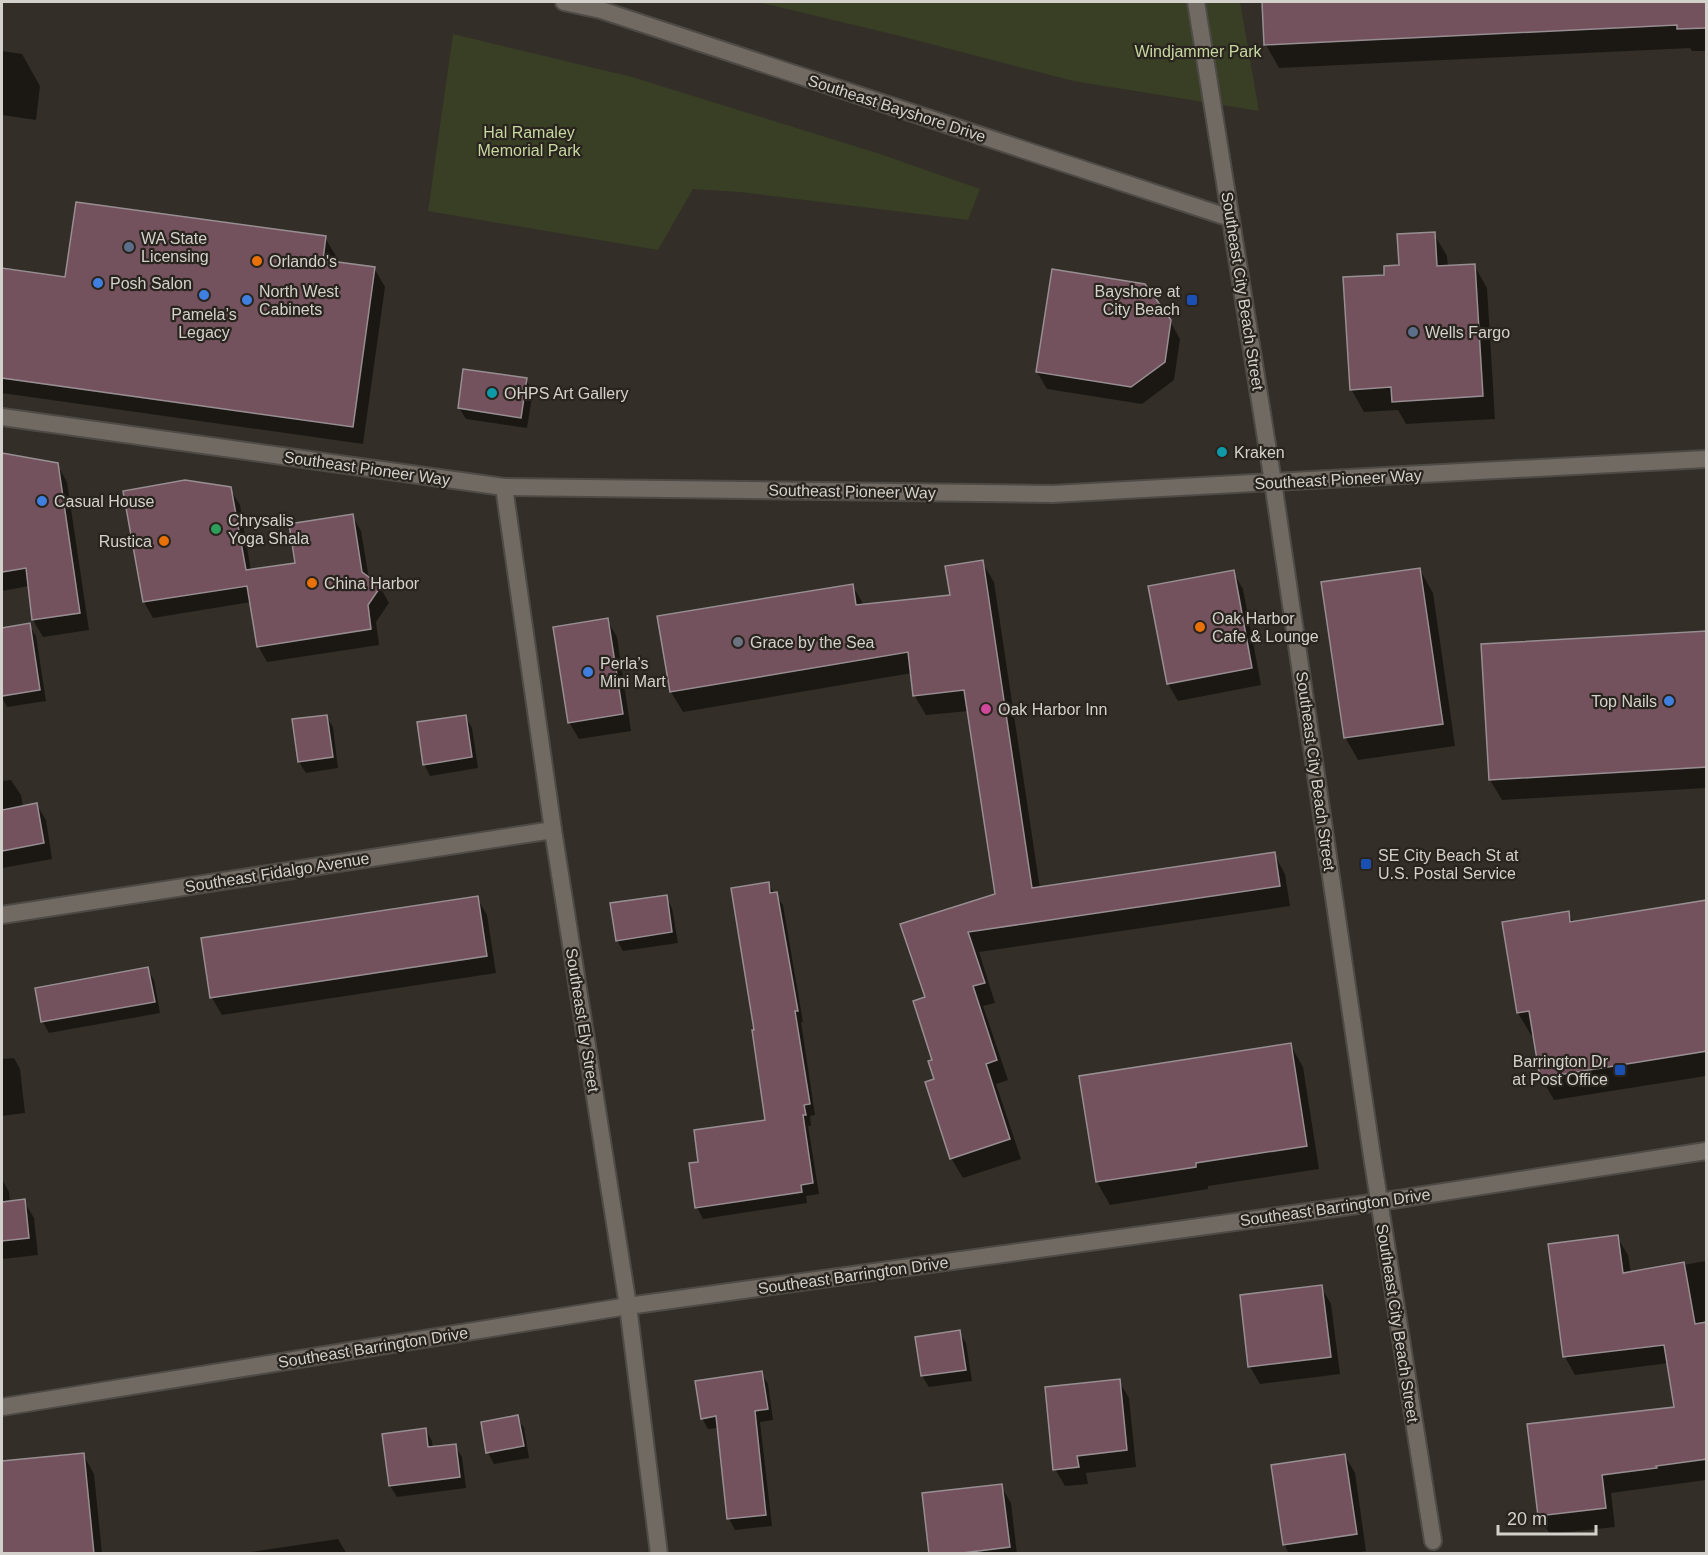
<svg xmlns="http://www.w3.org/2000/svg" width="1708" height="1555" font-family="Helvetica,sans-serif">
<style>
.green{fill:#383f25}
.shadow{fill:#0007}
.building{fill:#73525e;stroke:#988e92;stroke-width:1.5}
.lines{fill:none;stroke-linecap:round;stroke-linejoin:round}
.minor-casing{stroke:#4e4a45;stroke-width:20}
.tertiary-casing{stroke:#4e4a45;stroke-width:20}
.secondary-casing{stroke:#4e4a45;stroke-width:20}
.minor{stroke:#706a63;stroke-width:16}
.tertiary{stroke:#706a63;stroke-width:16}
.secondary{stroke:#706a63;stroke-width:16}
.service-dot{fill:#5c6f8a;stroke:#29241e;stroke-width:2}
.food-dot{fill:#e8710a;stroke:#29241e;stroke-width:2}
.shop-dot{fill:#3f7fe0;stroke:#29241e;stroke-width:2}
.transit-dot{fill:#1a4fb4;stroke:#29241e;stroke-width:2}
.culture-dot{fill:#0f9aa8;stroke:#29241e;stroke-width:2}
.leisure-dot{fill:#2e9e5b;stroke:#29241e;stroke-width:2}
.worship-dot{fill:#6b7280;stroke:#29241e;stroke-width:2}
.hotel-dot{fill:#d1479c;stroke:#29241e;stroke-width:2}
.labels{text-anchor:middle;stroke-width:4.5;stroke-linejoin:round;paint-order:stroke}
.park-label{font-size:16px;fill:#c6d79f;stroke:#29241e}
.street-label{font-size:16px;fill:#d4d1cd;stroke:#29241e}
.poi-label{font-size:16px;fill:#d4d1cd;stroke:#29241e;text-anchor:start}
</style>
<rect width="100%" height="100%" fill="#332e27"/>
<g class="green">
<path d="M758,2H1240L1259,111L1073,81L900,36Z"/>
<path d="M453,34L632,77L880,154L980,189L968,220L740,192L693,189L658,250L428,211Z"/>
</g>
<g class="shadow">
<path d="M1270,2H1706V51H1692L1690,48L1279,68L1266,45Z"/>
<path d="M2,51L22,54L40,86L36,120L2,115Z"/>
<path d="M1434,234L1447,256L1448,267L1474,265L1487,288L1495,419L1406,424L1398,410L1364,412L1351,389L1386,276L1400,267Z"/>
<path d="M325,238L336,256L335,263L374,268L385,287L363,444L2,393V270L67,279Z"/>
<path d="M1170,321L1180,339L1174,380L1142,404L1047,389L1037,372Z"/>
<path d="M526,380L533,391L527,428L466,419L459,408Z"/>
<path d="M8,456L57,464L67,482L89,630L43,637L33,620L29,586L2,591V457Z"/>
<path d="M230,489L240,505L251,571L296,564L352,515L361,531L369,579L380,587L389,603L376,622L379,645L267,662L258,646L251,602L153,618L144,602Z"/>
<path d="M982,562L994,582L1040,889L1274,854L1285,874L1290,906L979,952L995,1003L983,1006L1008,1080L996,1084L1021,1159L963,1178L951,1158L936,1080L927,998L902,925L996,895L969,711L926,715L914,695L912,673L683,712L671,692L659,618L852,585L864,605L951,596Z"/>
<path d="M1420,570L1433,593L1455,746L1358,760L1345,737Z"/>
<path d="M1233,572L1243,589L1261,685L1178,701L1168,684L1150,587Z"/>
<path d="M607,620L617,637L631,731L579,739L569,722Z"/>
<path d="M29,625L36,636L46,701L7,707L2,697V629Z"/>
<path d="M1706,632V788L1502,800L1490,780Z"/>
<path d="M326,716L333,727L338,768L306,773L299,762Z"/>
<path d="M465,716L472,728L478,768L430,776L424,764Z"/>
<path d="M11,780L21,795L23,807L37,805L46,820L52,859L2,868V781Z"/>
<path d="M768,884L783,905L803,1022H801L815,1115L810,1116L811,1126H808L819,1194L806,1196L807,1203L703,1219L697,1207L700,1164L767,1121L756,1031Z"/>
<path d="M666,897L672,908L678,943L623,951L617,940Z"/>
<path d="M477,898L487,915L496,973L222,1015L212,998Z"/>
<path d="M1706,901V1076L1554,1100L1541,1077L1534,1035H1531L1518,1013L1568,913L1574,923Z"/>
<path d="M147,968L154,980L160,1013L49,1033L43,1022Z"/>
<path d="M1290,1044L1303,1067L1319,1169L1208,1186V1189L1110,1205L1097,1182L1081,1077Z"/>
<path d="M14,1058L20,1069L25,1113L2,1116V1059Z"/>
<path d="M2,1179L9,1192L10,1203L24,1201L34,1218L38,1255L2,1259Z"/>
<path d="M1617,1237L1628,1255L1631,1274L1706,1261V1480L1611,1493L1615,1527L1550,1534L1539,1516L1528,1426L1675,1409L1669,1363L1575,1375L1565,1357L1550,1245Z"/>
<path d="M1321,1287L1331,1304L1340,1374L1260,1384L1250,1367Z"/>
<path d="M959,1332L966,1343L972,1381L929,1387L922,1376L916,1338Z"/>
<path d="M761,1373L768,1384L773,1420L760,1422L772,1526L735,1530L729,1519L719,1428L708,1429L702,1418Z"/>
<path d="M1119,1381L1129,1398L1136,1467L1086,1473L1088,1484L1065,1486L1055,1469Z"/>
<path d="M517,1417L524,1428L529,1458L494,1464L488,1453Z"/>
<path d="M426,1430L432,1441L433,1448L455,1446L462,1457L466,1488L397,1497L390,1486Z"/>
<path d="M83,1454L94,1474L102,1554H2V1463Z"/>
<path d="M1345,1456L1355,1473L1366,1551L1351,1554H1289L1284,1544Z"/>
<path d="M1001,1486L1011,1503L1017,1554H930Z"/>
<path d="M338,1539L347,1554H237Z"/>
</g>
<g class="building">
<path d="M1262,2H1707V28L1677,29V25L1264,45Z"/>
<path d="M76,202L326,236L323,260L375,267L353,427L2,378V268L65,277Z"/>
<path d="M1435,232L1437,266L1475,264L1483,396L1392,402L1391,387L1350,390L1343,277L1384,275V266L1399,265L1397,234Z"/>
<path d="M1052,269L1145,284L1171,320L1165,362L1131,387L1036,372Z"/>
<path d="M463,369L527,378L521,418L458,408Z"/>
<path d="M2,453L58,463L80,613L32,620L26,568L2,572Z"/>
<path d="M185,480L231,487L246,570L295,563L289,524L353,514L362,572L381,586L368,605L371,629L257,647L247,586L143,602L123,491Z"/>
<path d="M983,560L1032,888L1275,852L1280,886L968,932L985,983L973,986L997,1060L986,1064L1010,1139L950,1159L925,1082L934,1079L928,1061L932,1060L913,1001L925,997L900,924L995,894L964,690L913,696L908,652L670,692L657,616L853,584L856,605L950,595L945,566Z"/>
<path d="M1420,568L1443,724L1344,738L1321,582Z"/>
<path d="M1234,570L1252,668L1167,684L1148,586Z"/>
<path d="M608,618L623,714L568,723L553,627Z"/>
<path d="M30,623L40,690L2,696V628Z"/>
<path d="M1707,631V767L1489,780L1481,644Z"/>
<path d="M327,715L333,757L298,762L292,719Z"/>
<path d="M466,715L472,757L423,765L417,722Z"/>
<path d="M37,803L44,843L2,851V810Z"/>
<path d="M769,882L770,893L777,892L798,1011H795L810,1104L804,1105L806,1115H803L813,1183L801,1185L802,1192L695,1208L689,1163L698,1162L694,1130L765,1120L752,1030H754L731,888Z"/>
<path d="M667,895L672,932L616,941L610,903Z"/>
<path d="M478,896L487,956L210,998L201,938Z"/>
<path d="M1707,900V1051L1540,1078L1529,1011L1517,1013L1502,922L1569,911L1570,922Z"/>
<path d="M148,967L155,1002L41,1022L35,988Z"/>
<path d="M1291,1043L1307,1146L1196,1163V1167L1096,1182L1079,1076Z"/>
<path d="M25,1199L29,1238L2,1241V1202Z"/>
<path d="M1618,1235L1623,1273L1684,1262L1695,1324L1707,1322V1459L1656,1466L1657,1468L1602,1475L1606,1508L1538,1516L1527,1424L1674,1407L1664,1345L1563,1357L1548,1244Z"/>
<path d="M1322,1285L1331,1357L1248,1367L1240,1295Z"/>
<path d="M960,1330L966,1370L921,1376L915,1337Z"/>
<path d="M762,1371L768,1409L755,1411L766,1515L727,1519L716,1416L701,1419L695,1381Z"/>
<path d="M1120,1379L1127,1450L1077,1456L1079,1467L1053,1470L1045,1387Z"/>
<path d="M518,1415L524,1446L486,1453L481,1422Z"/>
<path d="M426,1428L428,1447L456,1444L460,1477L389,1486L382,1434Z"/>
<path d="M84,1453L94,1554H2V1461Z"/>
<path d="M1345,1454L1357,1534L1283,1545L1271,1465Z"/>
<path d="M1002,1484L1010,1547L954,1554H929L922,1493Z"/>
</g>
<g class="lines">
<g class="minor-casing">
<g id="minor">
<path d="M504,487L553,830L628,1306L659,1554"/>
<path d="M2,915L553,830"/>
</g>
</g>
<g class="tertiary-casing">
<g id="tertiary">
<path d="M564,2L601,10L1230,218"/>
<path d="M1196,2L1273,482L1372,1156L1433,1541"/>
<path d="M2,417L504,487L1053,494L1273,482"/>
<path d="M2,1407L628,1306L1379,1202L1706,1151"/>
</g>
</g>
<g class="secondary-casing">
<path id="secondary" d="M1273,482L1706,459"/>
</g>
<use href="#minor" class="minor"/>
<use href="#tertiary" class="tertiary"/>
<use href="#secondary" class="secondary"/>
</g>
<g class="service-dot">
<circle cx="129" cy="247" r="6"/>
<circle cx="1413" cy="332" r="6"/>
</g>
<g class="food-dot">
<circle cx="257" cy="261" r="6"/>
<circle cx="164" cy="541" r="6"/>
<circle cx="312" cy="583" r="6"/>
<circle cx="1200" cy="627" r="6"/>
</g>
<g class="shop-dot">
<circle cx="98" cy="283" r="6"/>
<circle cx="204" cy="295" r="6"/>
<circle cx="247" cy="300" r="6"/>
<circle cx="42" cy="501" r="6"/>
<circle cx="588" cy="672" r="6"/>
<circle cx="1669" cy="701" r="6"/>
</g>
<g class="transit-dot">
<rect x="1186" y="294" width="12" height="12" rx="3"/>
<rect x="1360" y="858" width="12" height="12" rx="3"/>
<rect x="1614" y="1064" width="12" height="12" rx="3"/>
</g>
<g class="culture-dot">
<circle cx="492" cy="393" r="6"/>
<circle cx="1222" cy="452" r="6"/>
</g>
<circle class="leisure-dot" cx="216" cy="529" r="6"/>
<circle class="worship-dot" cx="738" cy="642" r="6"/>
<circle class="hotel-dot" cx="986" cy="709" r="6"/>
<g class="labels">
<g class="park-label">
<text x="1198" y="57">Windjammer Park</text>
<text x="529" y="138">Hal Ramaley<tspan x="529" dy="18">Memorial Park</tspan></text>
</g>
<g class="street-label">
<text transform="translate(897 108) rotate(18)" y="6">Southeast Bayshore Drive</text>
<text transform="translate(1243 291) rotate(81)" y="6">Southeast City Beach Street</text>
<text transform="translate(367 468) rotate(8)" y="6">Southeast Pioneer Way</text>
<text transform="translate(1338 479) rotate(-3)" y="6">Southeast Pioneer Way</text>
<text transform="translate(852 491) rotate(1)" y="6">Southeast Pioneer Way</text>
<text transform="translate(1316 771) rotate(82)" y="6">Southeast City Beach Street</text>
<text transform="translate(277 872) rotate(-9)" y="6">Southeast Fidalgo Avenue</text>
<text transform="translate(583 1020) rotate(81)" y="6">Southeast Ely Street</text>
<text transform="translate(1335 1207) rotate(-8)" y="6">Southeast Barrington Drive</text>
<text transform="translate(853 1275) rotate(-8)" y="6">Southeast Barrington Drive</text>
<text transform="translate(1398 1323) rotate(81)" y="6">Southeast City Beach Street</text>
<text transform="translate(373 1347) rotate(-9)" y="6">Southeast Barrington Drive</text>
</g>
<g class="poi-label">
<text x="141" y="244">WA State<tspan x="141" dy="18">Licensing</tspan></text>
<text x="269" y="267">Orlando's</text>
<text x="110" y="289">Posh Salon</text>
<text x="259" y="297">North West<tspan x="259" dy="18">Cabinets</tspan></text>
<text x="1180" y="297" text-anchor="end">Bayshore at<tspan x="1180" dy="18">City Beach</tspan></text>
<text x="204" y="320" text-anchor="middle">Pamela’s<tspan x="204" dy="18">Legacy</tspan></text>
<text x="1425" y="338">Wells Fargo</text>
<text x="504" y="399">OHPS Art Gallery</text>
<text x="1234" y="458">Kraken</text>
<text x="54" y="507">Casual House</text>
<text x="228" y="526">Chrysalis<tspan x="228" dy="18">Yoga Shala</tspan></text>
<text x="152" y="547" text-anchor="end">Rustica</text>
<text x="324" y="589">China Harbor</text>
<text x="1212" y="624">Oak Harbor<tspan x="1212" dy="18">Cafe &amp; Lounge</tspan></text>
<text x="750" y="648">Grace by the Sea</text>
<text x="600" y="669">Perla’s<tspan x="600" dy="18">Mini Mart</tspan></text>
<text x="1657" y="707" text-anchor="end">Top Nails</text>
<text x="998" y="715">Oak Harbor Inn</text>
<text x="1378" y="861">SE City Beach St at<tspan x="1378" dy="18">U.S. Postal Service</tspan></text>
<text x="1608" y="1067" text-anchor="end">Barrington Dr<tspan x="1608" dy="18">at Post Office</tspan></text>
</g>
</g>
<rect width="1708" height="1555" fill="none" stroke="#d4d1cd" stroke-width="6"/>
<path d="M1498 1525v9h98v-9" fill="none" stroke="#d4d1cd" stroke-width="3"/>
<text x="1507" y="1525" font-size="18" fill="#d4d1cd" stroke="#29241e" stroke-width="4.5" paint-order="stroke">20 m</text>
</svg>
